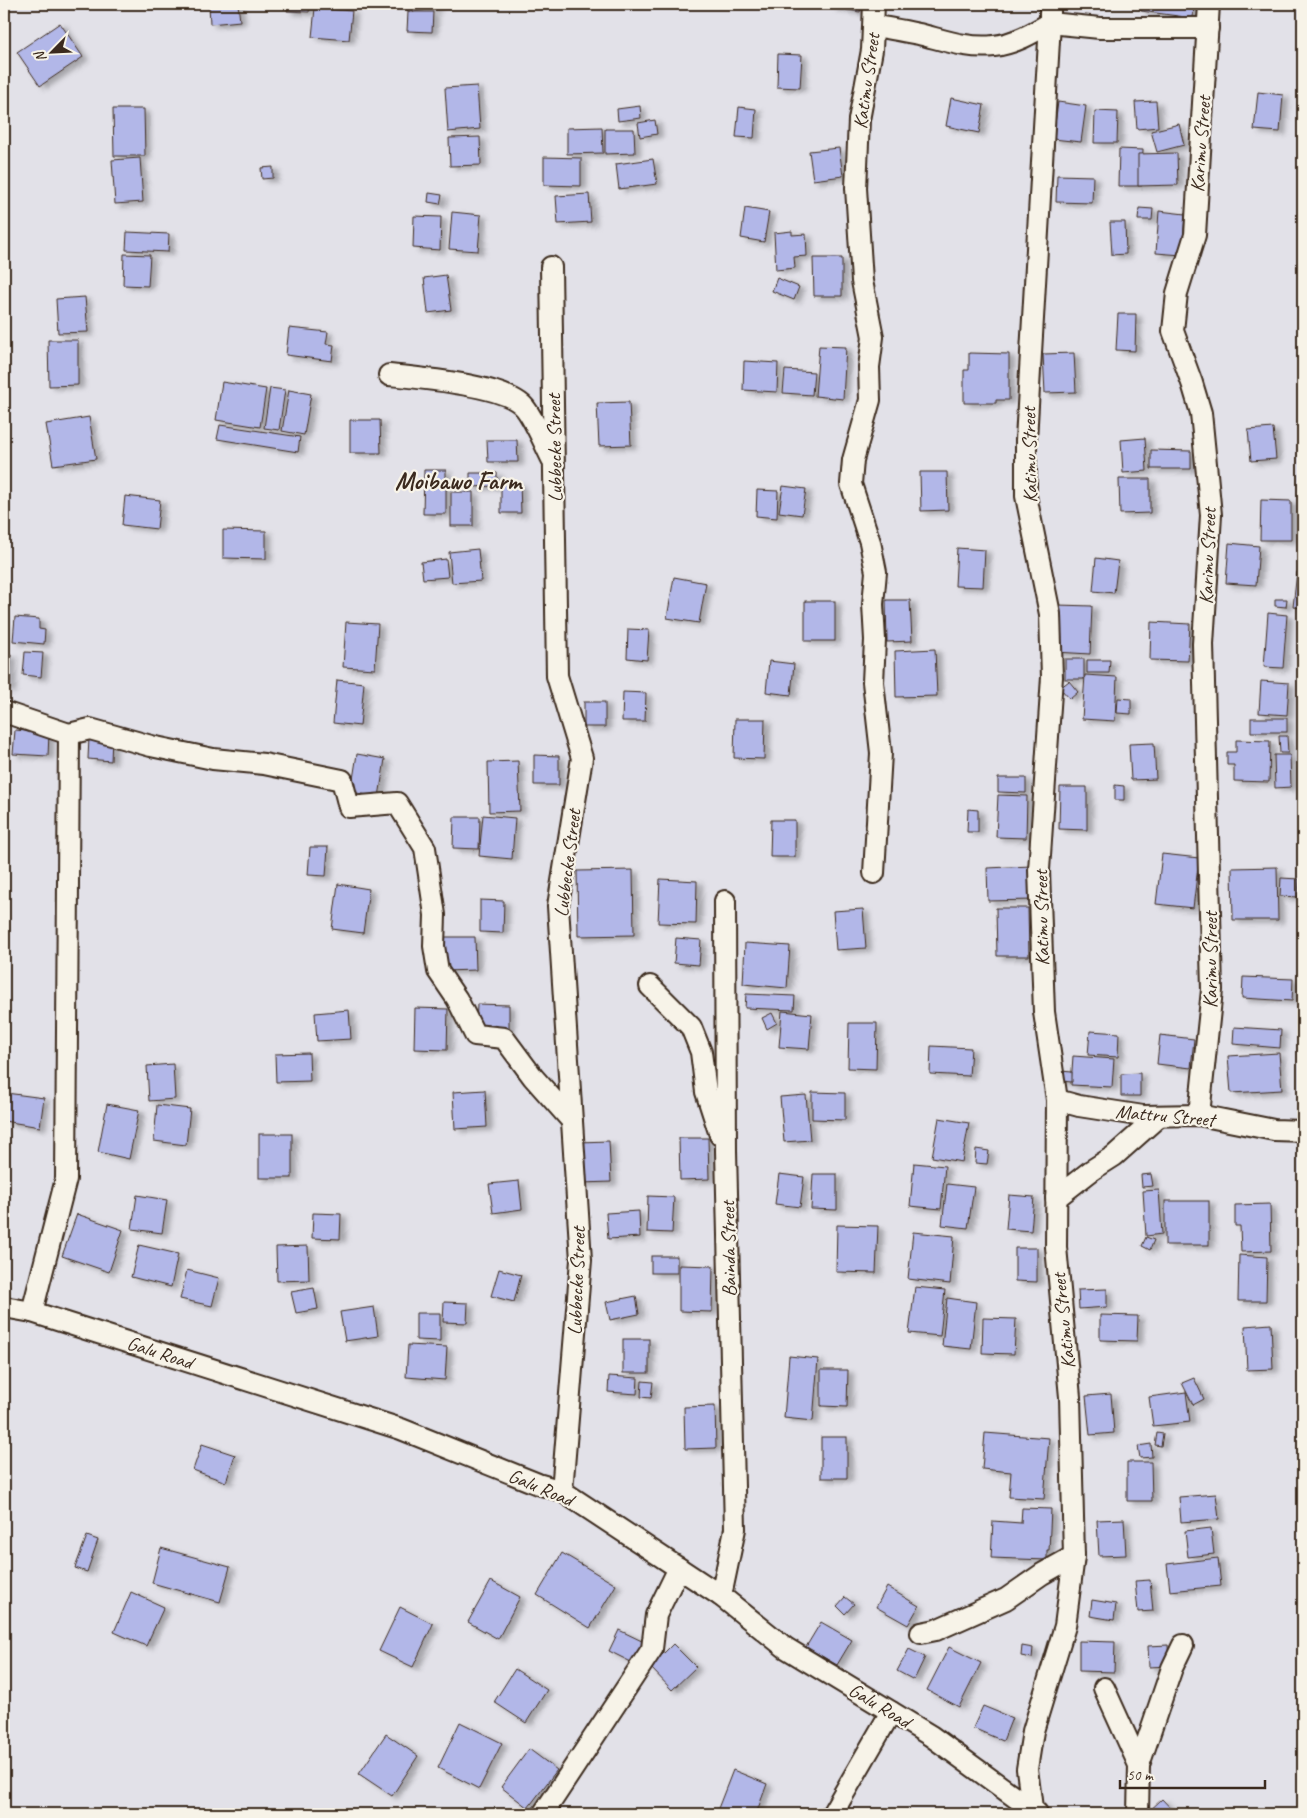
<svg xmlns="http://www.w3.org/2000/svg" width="1307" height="1818" font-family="Caveat,sans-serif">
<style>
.building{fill:#b2b7e8;stroke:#3b2a1e;filter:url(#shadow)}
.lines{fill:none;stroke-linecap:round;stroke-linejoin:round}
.street-casing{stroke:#3b2a1e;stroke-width:24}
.street{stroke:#f7f3e8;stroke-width:20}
.labels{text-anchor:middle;stroke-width:4.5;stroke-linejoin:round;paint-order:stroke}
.street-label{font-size:20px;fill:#3b2a1e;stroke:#f7f3e8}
.district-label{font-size:25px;font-weight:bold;fill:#3b2a1e;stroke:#f7f3e8}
</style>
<defs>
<filter id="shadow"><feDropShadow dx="5.5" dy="3" stdDeviation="2.5" flood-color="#0004"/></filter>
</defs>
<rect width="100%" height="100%" fill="#e2e1e8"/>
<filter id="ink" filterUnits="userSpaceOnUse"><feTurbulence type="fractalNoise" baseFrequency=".02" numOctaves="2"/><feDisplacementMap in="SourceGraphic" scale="10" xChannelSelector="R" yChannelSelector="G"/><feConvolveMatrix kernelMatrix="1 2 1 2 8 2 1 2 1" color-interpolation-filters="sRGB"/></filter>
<g filter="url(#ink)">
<g class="building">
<path d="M209,4H238L240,21L210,24Z"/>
<path d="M288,4H310L309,12L287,11Z"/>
<path d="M407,4H436V8L408,12Z"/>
<path d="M832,4H861L860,12L831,7Z"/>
<path d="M1142,4H1194L1193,18L1141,11Z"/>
<path d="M315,8L352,11L349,40L312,37Z"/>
<path d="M408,12H433L432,32L407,31Z"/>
<path d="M60,23L83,57L40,86L17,52Z"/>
<path d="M778,54L802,55L800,88L777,87Z"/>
<path d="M477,86L480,129L448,132L445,88Z"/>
<path d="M1258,92L1283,95L1280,132L1254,130Z"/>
<path d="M951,98L984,105L979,133L946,126Z"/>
<path d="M1156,101L1158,127L1137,129L1135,102Z"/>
<path d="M1058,102L1086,106L1081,142L1053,139Z"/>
<path d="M640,106L641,118L618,121L617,109Z"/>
<path d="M739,107L756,109L754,138L736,137Z"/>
<path d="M113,109H144L145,156H114Z"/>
<path d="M1095,111L1118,112L1117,143H1094Z"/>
<path d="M655,120L657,134L640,137L638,123Z"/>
<path d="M1179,124L1184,145L1157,152L1151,131Z"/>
<path d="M602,127L603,153L567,154V128Z"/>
<path d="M605,129H634L635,153L605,154Z"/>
<path d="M480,137L481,165L450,166L449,138Z"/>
<path d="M839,148L843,176L813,180L809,151Z"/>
<path d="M1119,149L1143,150L1142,186H1118Z"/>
<path d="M1177,153L1178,185L1138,186V154Z"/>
<path d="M544,157L581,158V186L544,185Z"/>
<path d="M140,158L143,202L115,204L112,160Z"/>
<path d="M653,159L657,184L619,189L616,164Z"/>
<path d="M273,167V178L262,179L261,168Z"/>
<path d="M1057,175L1093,176L1092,203L1056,202Z"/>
<path d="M429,193L442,195L440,204L428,202Z"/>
<path d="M589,194L591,222L558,224L556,196Z"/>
<path d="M745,208L769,212L764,242L741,238Z"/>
<path d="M1139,208L1153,209L1152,220H1138Z"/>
<path d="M1159,211L1185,214L1182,255L1156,253Z"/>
<path d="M452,212L481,215L478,251L449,249Z"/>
<path d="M414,216L441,217L440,250L413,248Z"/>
<path d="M1110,222H1125L1126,254L1112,255Z"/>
<path d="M792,231V235L806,234L807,256L794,257L795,268L776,270L774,233Z"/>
<path d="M127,232L169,234L168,252L126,250Z"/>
<path d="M124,254L150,255L148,286L123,285Z"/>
<path d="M813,258H842V296H814Z"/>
<path d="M446,275L451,310L428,313L424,278Z"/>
<path d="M777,278L799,287L794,300L772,291Z"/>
<path d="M85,297L88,332L58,333L56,299Z"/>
<path d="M1118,314H1136L1135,351L1116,350Z"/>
<path d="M289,328L328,332L326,344L334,345L332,361L286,355Z"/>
<path d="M48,340H78V385L49,386Z"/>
<path d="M819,346L846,347L843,399L815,396Z"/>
<path d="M969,353L1009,354V400H996V403H964V370H969Z"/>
<path d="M1074,353L1076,392L1045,393L1043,354Z"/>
<path d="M744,361L778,363L777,392L743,390Z"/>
<path d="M785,370L814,372L812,395L783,393Z"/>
<path d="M222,382L266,389L260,427L216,420Z"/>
<path d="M270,388L285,390L279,430L264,428Z"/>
<path d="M289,390L311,394L304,435L282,431Z"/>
<path d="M629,402L631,445L599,446L597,403Z"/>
<path d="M89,417L96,459L53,465L46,424Z"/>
<path d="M350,420H380L381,453H350Z"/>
<path d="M220,425L300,437L298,452L217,439Z"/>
<path d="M1273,428L1276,459L1251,461L1248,430Z"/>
<path d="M1145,438L1147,471L1123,473L1121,440Z"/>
<path d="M487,440H517L518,462H488Z"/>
<path d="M1151,450L1191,451V469H1151Z"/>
<path d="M424,470H446V514H423Z"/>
<path d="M920,472H947L948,510L921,511Z"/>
<path d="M470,473H497V486L470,487Z"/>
<path d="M1119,479H1150V513L1120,514Z"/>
<path d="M501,483H520L521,513H501Z"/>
<path d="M783,486L806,489L802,515L779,512Z"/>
<path d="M757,490L778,491L777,518L756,516Z"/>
<rect x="451" y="492" width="22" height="34"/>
<path d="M125,496L160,500L157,529L122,525Z"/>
<path d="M1261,500L1291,501V540H1260Z"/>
<path d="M223,530L266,531V559L223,558Z"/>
<path d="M1229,543L1259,546L1256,585L1226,583Z"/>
<path d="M957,548L985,550L983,587L955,586Z"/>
<path d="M478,549L481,581L452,583L449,552Z"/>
<path d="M1096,558L1118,561L1114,593L1093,591Z"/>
<path d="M446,559L448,577L423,579L421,562Z"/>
<path d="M1297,572H1303V608L1293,607Z"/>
<path d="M674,577L706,583L699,623L667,618Z"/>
<path d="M1275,599H1287L1286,607L1275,606Z"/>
<path d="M886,600H910L912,641L887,642Z"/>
<rect x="805" y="601" width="30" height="40"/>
<path d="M1057,605L1092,606L1090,654L1055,652Z"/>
<path d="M1268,613L1287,615L1283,668L1264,667Z"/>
<path d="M15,617L39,619V629L45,630L44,644L13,641Z"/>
<path d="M346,622L378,624L375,669L343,667Z"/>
<path d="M1151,622L1190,624L1188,661L1150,660Z"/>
<path d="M628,629L649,630L647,660L627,658Z"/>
<path d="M935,649L937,696L896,697L895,651Z"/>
<path d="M25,652L43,653L41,677L23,675Z"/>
<path d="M4,655H11L10,689H4Z"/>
<rect x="1065" y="659" width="19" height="20"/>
<path d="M1087,660H1110L1109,673H1087Z"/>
<path d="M769,661L794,664L791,695L766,692Z"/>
<path d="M1085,675L1117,677L1115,721L1082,719Z"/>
<path d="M337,680L364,683L360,726L333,723Z"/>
<path d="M1069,681L1078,692L1070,699L1060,688Z"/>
<path d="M1261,681L1289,683L1287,715L1259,713Z"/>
<path d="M623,692L646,693L645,721H622Z"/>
<path d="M1118,698L1131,699V714L1117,713Z"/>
<rect x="584" y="702" width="21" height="25"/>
<rect x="1251" y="718" width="36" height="14"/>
<path d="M735,719H765L764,759L734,758Z"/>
<path d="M15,730L49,733L48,756L13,754Z"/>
<path d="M1279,736H1287L1288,753H1280Z"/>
<path d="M89,737L112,738L111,761L88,759Z"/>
<path d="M1236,740L1270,741L1269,782L1234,781V765H1227V752H1236Z"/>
<path d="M1301,741H1303V762H1299Z"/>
<path d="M1154,743L1156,779L1131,780L1129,744Z"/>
<path d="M357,754L385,759L379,797L351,792Z"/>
<path d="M534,755L559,756V785H534Z"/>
<path d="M1274,755H1290L1291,787L1275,788Z"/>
<path d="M518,761L520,811L489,812L488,762Z"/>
<path d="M998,778H1026V793L998,792Z"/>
<path d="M1115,785L1124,786V800H1115Z"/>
<path d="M1060,787H1087V830L1059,829Z"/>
<path d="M998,795L1027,796L1026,838L996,837Z"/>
<path d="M968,809L978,810V832H967Z"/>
<path d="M483,815L515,818L512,859L479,856Z"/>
<path d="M454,817H480L479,849L453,848Z"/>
<path d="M771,820H795V857H770Z"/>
<path d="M310,847H328L326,876L308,875Z"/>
<path d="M1162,854L1199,858L1193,908L1156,904Z"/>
<path d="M1032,866L1033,900L988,901L987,868Z"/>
<path d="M1277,867L1278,920H1233L1232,868Z"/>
<path d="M633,870L634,935L578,936L577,871Z"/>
<path d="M1281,878L1299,879L1298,897L1280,896Z"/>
<path d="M660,879L697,881L696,924L658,923Z"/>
<path d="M338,884L369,889L363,933L332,929Z"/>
<path d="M480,900L504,901L503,933L480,932Z"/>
<path d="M996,908H1028L1029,956H997Z"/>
<path d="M863,909L866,948L836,950L833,911Z"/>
<path d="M1301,929H1303V971H1302Z"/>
<path d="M442,937H475L476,970L443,971Z"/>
<path d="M676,938L701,940L699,965L674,963Z"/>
<path d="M745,943L790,946L787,988L743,984Z"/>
<path d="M1243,977L1293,979L1292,1001L1242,998Z"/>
<path d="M746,994L795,996L794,1010L745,1008Z"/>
<path d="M477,1004L509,1005V1032L476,1031Z"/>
<path d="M415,1008L448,1009L447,1050L414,1049Z"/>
<path d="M349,1010L351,1039L317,1041L315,1013Z"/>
<path d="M782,1011L812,1014L809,1049L779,1047Z"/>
<path d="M772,1013L777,1023L767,1029L762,1018Z"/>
<path d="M849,1023H877L876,1069L848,1068Z"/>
<path d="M1234,1027L1281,1030L1280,1048L1233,1044Z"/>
<path d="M1090,1031L1119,1033L1118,1057L1088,1055Z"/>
<path d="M1160,1035L1194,1039L1191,1068L1157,1064Z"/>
<path d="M931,1046L971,1048L969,1076L930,1074Z"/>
<path d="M309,1053L310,1081L276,1082L275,1054Z"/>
<path d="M1279,1053L1282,1090L1231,1093L1228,1056Z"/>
<path d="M1073,1056L1114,1059L1112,1087L1071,1085Z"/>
<path d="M173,1064L175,1099L149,1101L147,1066Z"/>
<path d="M1061,1071L1072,1072V1082L1060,1081Z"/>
<path d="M1140,1073V1096H1121V1074Z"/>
<path d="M485,1090L487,1127L455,1129L453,1092Z"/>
<path d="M812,1092L845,1093V1120L812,1119Z"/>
<path d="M6,1093L44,1098L40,1127L4,1121Z"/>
<path d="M806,1095L810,1140L784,1142L780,1097Z"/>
<path d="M107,1104L139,1110L129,1159L98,1152Z"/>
<path d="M157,1105L190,1109L186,1145L154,1141Z"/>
<path d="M939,1118L969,1123L962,1162L932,1157Z"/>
<rect x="259" y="1134" width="33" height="44"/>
<path d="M679,1138H708L709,1179L680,1180Z"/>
<path d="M609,1141L611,1182L581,1183L579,1142Z"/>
<path d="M976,1149L989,1151L987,1164L975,1163Z"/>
<path d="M914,1163L945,1166L941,1209L910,1206Z"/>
<path d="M779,1174L804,1177L800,1207L775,1204Z"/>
<path d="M813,1174H837V1210L811,1209Z"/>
<path d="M1151,1174L1153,1186L1142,1187L1141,1175Z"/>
<path d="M519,1181L522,1209L493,1213L489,1184Z"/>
<path d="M947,1184L974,1187L968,1228L942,1225Z"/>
<path d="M1159,1190L1162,1234L1146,1236L1143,1191Z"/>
<path d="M137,1195L167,1200L162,1233L132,1229Z"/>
<path d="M1009,1195L1034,1197L1031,1231L1006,1229Z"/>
<path d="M648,1196L674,1197L672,1233L647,1232Z"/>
<rect x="1165" y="1201" width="44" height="44"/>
<path d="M1270,1204L1271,1251L1241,1252L1240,1226H1235V1205Z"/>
<path d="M639,1211L640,1237L608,1239L606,1213Z"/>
<path d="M313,1213L341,1214L340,1239L312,1238Z"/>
<path d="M77,1214L123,1230L109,1272L62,1256Z"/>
<path d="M837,1225L878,1226L876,1273L836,1272Z"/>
<path d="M913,1232L954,1236L950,1284L908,1279Z"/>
<path d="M1146,1237L1154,1240L1150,1250L1142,1246Z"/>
<path d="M139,1245L178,1254L171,1287L131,1277Z"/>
<path d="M308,1246L309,1280L277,1281L276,1247Z"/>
<path d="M1015,1248H1037V1282L1015,1281Z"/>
<path d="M1239,1255L1267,1257L1266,1301H1238Z"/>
<rect x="651" y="1256" width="26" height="17"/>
<path d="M679,1265L713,1266L712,1312L679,1311Z"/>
<path d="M499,1269L521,1275L514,1302L491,1296Z"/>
<path d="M187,1270L219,1278L212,1306L180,1299Z"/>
<path d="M915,1287L945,1290L940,1336L909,1333Z"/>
<path d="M314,1288L318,1309L296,1313L291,1292Z"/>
<path d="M1107,1289V1307L1079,1309L1078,1290Z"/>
<path d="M636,1296L639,1314L610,1320L606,1302Z"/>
<path d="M947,1298L976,1302L971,1349L942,1346Z"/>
<path d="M444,1302L468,1303L467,1323L443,1322Z"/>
<path d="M374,1307L378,1336L345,1341L340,1312Z"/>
<path d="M416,1313H440V1341L416,1340Z"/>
<path d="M1100,1315L1138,1316L1137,1341L1100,1340Z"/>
<path d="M983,1318L1016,1319L1014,1354L982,1353Z"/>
<path d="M1271,1324L1273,1369L1247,1370L1245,1326Z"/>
<rect x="623" y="1339" width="26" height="34"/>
<path d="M408,1345L447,1347L445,1380L406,1377Z"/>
<path d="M789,1356L818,1359L813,1421L784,1418Z"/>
<path d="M821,1370H848L847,1407L821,1406Z"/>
<path d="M609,1376L638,1378L637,1394L608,1392Z"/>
<path d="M1194,1378L1204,1399L1193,1405L1182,1383Z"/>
<path d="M642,1381L653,1382L651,1398L641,1397Z"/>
<path d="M1186,1392L1190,1422L1153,1426L1149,1397Z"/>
<path d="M1111,1394L1114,1433L1090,1435L1086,1396Z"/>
<path d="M715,1406L716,1448L685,1449L684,1407Z"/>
<path d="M985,1433L1049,1438L1044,1499L1009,1497L1011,1472L982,1469Z"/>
<path d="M1157,1433L1163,1434L1161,1446L1155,1445Z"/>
<rect x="821" y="1437" width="26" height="41"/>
<path d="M202,1444L235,1455L226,1482L193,1470Z"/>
<path d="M1151,1444L1152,1457L1140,1458L1138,1446Z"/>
<path d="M1127,1462H1151L1152,1501H1127Z"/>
<path d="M1216,1494L1219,1519L1181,1522L1179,1497Z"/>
<path d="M1022,1508L1051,1509L1049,1550H1047V1560L991,1558L993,1521L1021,1523Z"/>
<path d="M1124,1519L1126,1555L1099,1556L1097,1520Z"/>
<path d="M1211,1528L1214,1554L1188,1557L1185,1531Z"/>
<path d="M87,1536L98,1540L87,1572L75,1568Z"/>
<path d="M161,1548L230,1567L220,1602L152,1583Z"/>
<path d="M562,1553L616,1585L590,1628L537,1595Z"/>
<path d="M1218,1558L1221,1586L1170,1591L1167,1564Z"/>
<path d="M1150,1580L1153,1611L1138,1612L1135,1581Z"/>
<path d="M491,1581L520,1597L498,1639L468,1622Z"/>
<path d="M887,1587L919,1606L908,1625L876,1607Z"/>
<path d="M131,1592L164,1607L146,1646L114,1632Z"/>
<path d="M845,1597L854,1604L845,1614L837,1606Z"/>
<path d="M1092,1600L1116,1604L1114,1620L1090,1616Z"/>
<path d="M400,1607L433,1624L413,1667L379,1651Z"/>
<path d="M821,1622L852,1640L837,1665L806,1647Z"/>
<path d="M619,1630L646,1643L635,1664L609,1651Z"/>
<path d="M1079,1641L1115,1642L1114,1672L1079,1671Z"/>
<path d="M673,1644L696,1667L672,1690L650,1667Z"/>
<path d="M1168,1645L1169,1666L1149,1667L1148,1646Z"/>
<path d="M1022,1646L1033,1648L1032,1658L1021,1656Z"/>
<path d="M949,1647L981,1663L959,1707L927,1690Z"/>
<path d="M909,1649L925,1657L914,1680L897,1671Z"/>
<path d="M515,1669L547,1690L526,1723L494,1702Z"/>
<path d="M983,1706L1012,1718L1003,1741L973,1728Z"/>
<path d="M460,1722L502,1743L479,1789L438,1768Z"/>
<path d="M386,1734L418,1756L392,1796L359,1774Z"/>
<path d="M529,1749L557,1770L528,1808L501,1787Z"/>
<path d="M733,1770L767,1784L756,1814H725L717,1811Z"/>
<path d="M1162,1799L1176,1814H1146Z"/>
</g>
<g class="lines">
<g class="street-casing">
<g id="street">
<path d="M874,4L872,50L859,120L856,188L862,281L873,337L869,367L870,400L853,460L851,484L870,542L876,572L873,604L875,640L873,682L881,753L874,873"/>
<path d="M1050,4V23L1100,28H1208"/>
<path d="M874,26C889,28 904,31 919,34C944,40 968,49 994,46C1014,44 1033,33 1050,23"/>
<path d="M551,267L557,676L582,758L558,906L581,1260L562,1491"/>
<path d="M389,375C419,378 508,385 525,408C534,419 545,445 552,459"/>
<path d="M4,712L69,734L90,729L151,746L213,759L264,764L342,780L349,807L397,803L425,848L435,915L434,946L438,971L457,999L475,1035L504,1038L533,1077L572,1121"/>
<path d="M650,986L691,1027L701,1052L706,1092L720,1135"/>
<path d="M1057,1100L1079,1106L1143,1116L1199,1115L1274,1130L1303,1131"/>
<path d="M1199,1115L1212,990L1203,644L1211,515L1201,413L1192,383L1173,331L1177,293L1195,235L1209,4"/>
<path d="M1056,1198L1092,1170L1114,1156L1159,1116"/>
<path d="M4,1307L32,1312L401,1429L538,1484L562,1491L721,1596L786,1648L931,1736L1037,1813"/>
<path d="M32,1312L66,1179L69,734"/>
<path d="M721,1596L735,1529L726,1151L725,901"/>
<path d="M921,1633L936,1630L1006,1599L1042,1574L1074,1556"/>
<path d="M1104,1688L1139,1765L1138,1814"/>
<path d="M1139,1765L1172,1668L1183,1645"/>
<path d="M1032,1808L1027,1769L1033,1731L1065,1626L1074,1556L1070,1397L1056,1247L1057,1100L1044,1012L1039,870L1052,677L1050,614L1026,496V440L1050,23"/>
<path d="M543,1814L652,1649L656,1615L679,1568"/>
<path d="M832,1814L891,1712"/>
</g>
</g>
<use href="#street" class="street"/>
</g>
</g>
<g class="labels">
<g class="street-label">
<text transform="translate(866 81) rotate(-82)" y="7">Katimu Street</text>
<text transform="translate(1200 144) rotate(-86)" y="7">Karimu Street</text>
<text transform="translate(554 448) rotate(-91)" y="7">Lubbecke Street</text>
<text transform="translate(1029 455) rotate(-91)" y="7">Katimu Street</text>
<text transform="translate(1207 556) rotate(-88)" y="7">Karimu Street</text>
<text transform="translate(567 863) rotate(-83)" y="7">Lubbecke Street</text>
<text transform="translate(1041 918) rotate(-91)" y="7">Katimu Street</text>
<text transform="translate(1210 960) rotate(-90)" y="7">Karimu Street</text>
<text transform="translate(1165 1115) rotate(5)" y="7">Mattru Street</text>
<text transform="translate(728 1249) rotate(-91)" y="7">Bainda Street</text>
<text transform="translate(576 1281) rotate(-88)" y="7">Lubbecke Street</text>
<text transform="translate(1063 1321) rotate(-96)" y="7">Katimu Street</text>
<text transform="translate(160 1352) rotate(18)" y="7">Galu Road</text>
<text transform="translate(541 1487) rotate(23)" y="7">Galu Road</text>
<text transform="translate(880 1705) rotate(31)" y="7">Galu Road</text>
</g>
<g class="district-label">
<text x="458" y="489">Moibawo Farm</text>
</g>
</g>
<rect width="1307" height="1818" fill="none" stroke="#f7f3e8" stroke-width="20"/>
<rect x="10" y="10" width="1287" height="1798" fill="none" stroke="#3b2a1e" stroke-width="2" filter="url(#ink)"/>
<g transform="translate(52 52) rotate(246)" stroke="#f7f3e8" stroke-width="4" paint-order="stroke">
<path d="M0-4L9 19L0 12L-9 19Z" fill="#3b2a1e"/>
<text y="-8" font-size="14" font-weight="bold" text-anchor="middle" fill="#3b2a1e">N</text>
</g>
<path d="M1120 1780v8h145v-8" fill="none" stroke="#3b2a1e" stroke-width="2.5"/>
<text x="1127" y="1780" font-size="15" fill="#3b2a1e" stroke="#f7f3e8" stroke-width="4" paint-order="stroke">50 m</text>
</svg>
